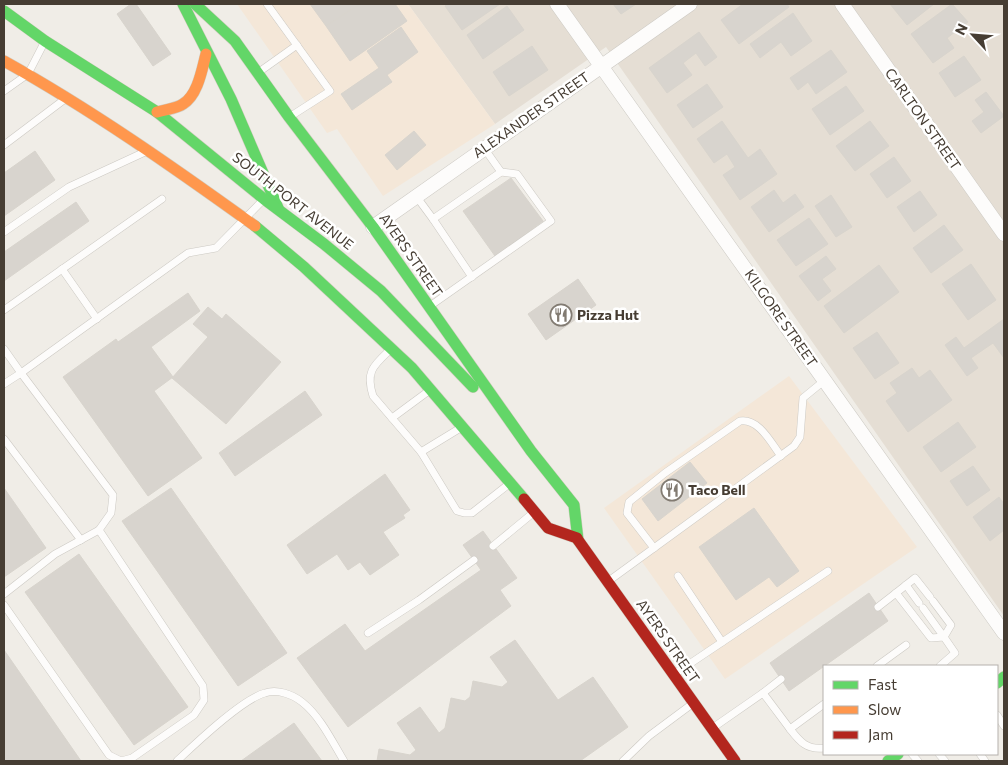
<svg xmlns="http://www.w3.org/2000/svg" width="1008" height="765" font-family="Commissioner,sans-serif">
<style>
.residential{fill:#e5ded4}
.commercial{fill:#f4e7d8}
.building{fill:#d8d4ce;stroke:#d8d4cd}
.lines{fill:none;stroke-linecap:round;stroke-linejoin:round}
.lane-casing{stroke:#ccc9c3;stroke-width:8}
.street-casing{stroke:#ccc9c3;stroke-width:15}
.fast-casing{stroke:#d1cbbe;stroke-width:12}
.slow-casing{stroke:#d1cbbe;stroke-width:12}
.jam-casing{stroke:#d1cbbe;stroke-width:12}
.lane{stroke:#fdfcfb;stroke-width:7}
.street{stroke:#fdfcfb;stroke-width:14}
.fast{stroke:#63d668;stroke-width:11}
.slow{stroke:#ff974d;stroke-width:11}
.jam{stroke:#b3261e;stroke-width:11}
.labels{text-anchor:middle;stroke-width:5;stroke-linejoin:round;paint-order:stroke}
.street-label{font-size:14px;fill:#463d33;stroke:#fff}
.poi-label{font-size:14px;font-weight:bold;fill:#463d33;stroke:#fff;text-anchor:start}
</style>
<rect width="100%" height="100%" fill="#f0ede7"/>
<path class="residential" d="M408,4H1004V616L606,47L495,124Z"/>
<g class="commercial">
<path d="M237,4H408L495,124L383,196L337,129L327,133Z"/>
<path d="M789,376L917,547L725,679L604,508Z"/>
</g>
<g class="building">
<path d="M131,4H136L171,54L153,66L117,14Z"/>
<path d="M310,4H360L326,26Z"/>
<path d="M360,4H395L407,21L350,61L326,26Z"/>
<path d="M448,4H500L462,30L445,6Z"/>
<path d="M613,4H636L621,14Z"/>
<path d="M743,4H787L789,7L739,44L721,20Z"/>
<path d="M890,4H934L907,25Z"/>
<path d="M952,4L968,22L947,38L954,48L933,63L911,34Z"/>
<path d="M507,6L524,30L483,59L467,35Z"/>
<path d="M793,13L812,41L791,56L781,42L760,58L750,44Z"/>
<path d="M401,27L418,52L387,75L392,82L352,110L341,94L379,68L367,51Z"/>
<path d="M699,32L717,57L705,66L696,53L683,63L692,75L667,93L649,68Z"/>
<path d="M532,46L548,70L509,96L493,72Z"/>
<path d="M831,50L847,72L816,94L808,82L798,90L790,78Z"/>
<path d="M964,56L981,80L955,97L939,73Z"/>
<path d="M707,84L723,107L693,128L677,105Z"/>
<path d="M846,86L864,111L830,135L812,109Z"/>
<path d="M986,92L1004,116L981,133L972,121L984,112L975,100Z"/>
<path d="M722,121L748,158L760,149L777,174L740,200L723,175L735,167L727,154L714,163L697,139Z"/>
<path d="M870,121L889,146L855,171L836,146Z"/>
<path d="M414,131L426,145L397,170L385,155Z"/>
<path d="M35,151L55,180L4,216V173Z"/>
<path d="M894,157L911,181L887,198L870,174Z"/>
<path d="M511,178L543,221L495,256L463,211Z"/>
<path d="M774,190L783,203L795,194L804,207L769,232L751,207Z"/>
<path d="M920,191L937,215L914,232L897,207Z"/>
<path d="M831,195L852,227L836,237L815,206Z"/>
<path d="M76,202L89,221L4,281V252Z"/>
<path d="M809,218L828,244L796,266L777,240Z"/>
<path d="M944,225L963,250L931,273L913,248Z"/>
<path d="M826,256L836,269L822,279L831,291L818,301L799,276Z"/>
<path d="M971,264L996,300L968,320L942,284Z"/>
<path d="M879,265L899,292L844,333L824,306Z"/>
<path d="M578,279L596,305L546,340L528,314Z"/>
<path d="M188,293L200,311L151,347L173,377L154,391L202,458L148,496L63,377L116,339L118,342Z"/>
<path d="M208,307L222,319L226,314L281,362L226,424L172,378L208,337L193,324Z"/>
<path d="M1004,319V358L993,343L971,358L978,368L967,376L945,345L956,337L964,348Z"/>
<path d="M877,332L899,363L875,379L853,348Z"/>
<path d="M912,368L919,378L930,370L952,400L908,432L886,401L897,393L890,383Z"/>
<path d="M305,391L322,415L235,476L219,453Z"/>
<path d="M958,422L976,447L941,472L923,447Z"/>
<path d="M690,462L707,483L658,521L642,499Z"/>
<path d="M973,466L990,490L967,506L950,481Z"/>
<path d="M385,474L410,510L403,515L405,518L383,532L399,555L370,575L360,562L348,570L337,554L307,574L287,545Z"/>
<path d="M4,488L46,548L4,577Z"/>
<path d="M171,488L287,653L238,686L122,521Z"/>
<path d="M999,497L1004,504V530L990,541L973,517Z"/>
<path d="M754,508L799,571L777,587L769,577L736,600L699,547Z"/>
<path d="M483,531L517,578L500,590L511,606L348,727L297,658L345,624L365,651L481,570L463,545Z"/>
<path d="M79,554L188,707L134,745L25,592Z"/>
<path d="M869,593L888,621L789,691L770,663Z"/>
<path d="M515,640L558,700L593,677L628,727L580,761H377L379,749L410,755L416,750L397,723L420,707L439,733L445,728L451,698L465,701L470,697L473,681L502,687L508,682L490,657Z"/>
<path d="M4,650L81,761H4Z"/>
<path d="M294,723L322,761H241Z"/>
</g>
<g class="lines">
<g class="lane-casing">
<g id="lane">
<path d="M267,4L330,91L291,116"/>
<path d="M259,72L297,45"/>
<path d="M4,91L28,74L45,41"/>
<path d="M4,145L65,99"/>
<path d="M416,196L433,219L501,172L484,148"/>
<path d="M433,219L472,277"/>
<path d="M4,232L69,187L147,151"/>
<path d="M62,269L97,319"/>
<path d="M430,306L551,221L517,174L501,172"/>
<path d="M4,310L162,199"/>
<path d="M4,349L21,373L4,384"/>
<path d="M391,349C374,365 365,371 373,396L421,452"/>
<path d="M392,418L430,390"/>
<path d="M462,427L421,452L457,511L464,513H472L509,484"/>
<path d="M4,439L81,540"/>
<path d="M99,530L111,513L113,495L21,373L188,253L216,248L263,200"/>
<path d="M493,546L533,513"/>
<path d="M654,548L627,513L629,502L665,473L740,421C759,418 771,443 781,456"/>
<path d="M678,576L722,642"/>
<path d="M610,580L794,446L800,437L803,398L825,380"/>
<path d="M906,585L919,603"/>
<path d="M896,593L915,578L930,597"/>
<path d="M4,594L55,554L99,530L203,686L204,700L194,715L132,758L121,761L109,755L4,605"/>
<path d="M878,607L896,593L931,638L944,637L955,653L940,666"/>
<path d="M923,608L944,637L951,625L933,601"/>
<path d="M368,633L419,600L474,560"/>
<path d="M877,666L906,645"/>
<path d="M676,673L828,571"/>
<path d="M763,693L781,679"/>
<path d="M997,715L1004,726"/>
<path d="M714,727L763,693L790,729L824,704"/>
<path d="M790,729C800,742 807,750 824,748"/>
<path d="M912,754L918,761"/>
<path d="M939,754L945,761"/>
<path d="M980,754L985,761"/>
<path d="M177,761C195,744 242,699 265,693C277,689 292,694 302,702C320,716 332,741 344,761"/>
<path d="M623,761L649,736L692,704"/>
</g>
</g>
<g class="street-casing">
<g id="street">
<path d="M557,4L1004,633"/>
<path d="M842,4L1004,234"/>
<path d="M373,227L690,4"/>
</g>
</g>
<g class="fast-casing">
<g id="fast">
<path d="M183,4L231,99L278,208"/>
<path d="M195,4L235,41L289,117L373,227L531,451L574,505L578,540"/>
<path d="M4,11L45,41L157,112L264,199L324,244L381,291L473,387"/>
<path d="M255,226L304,267L412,368L524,499"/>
<path d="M997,683L1004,677"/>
<path d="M888,761L898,754"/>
</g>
</g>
<g class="slow-casing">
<g id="slow">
<path d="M4,61C92,110 173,167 255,226"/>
<path d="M157,112C166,109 176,109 183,104C198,95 202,69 206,54"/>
</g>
</g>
<g class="jam-casing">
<g id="jam">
<path d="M524,499L548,528L577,538"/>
<path d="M578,540L735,761"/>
</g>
</g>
<use href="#lane" class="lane"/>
<use href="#street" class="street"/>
<use href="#fast" class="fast"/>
<use href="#slow" class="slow"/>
<use href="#jam" class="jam"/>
</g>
<defs>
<g id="restaurant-ring" transform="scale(1.125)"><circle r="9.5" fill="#fff" stroke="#827b72" stroke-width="1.5"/><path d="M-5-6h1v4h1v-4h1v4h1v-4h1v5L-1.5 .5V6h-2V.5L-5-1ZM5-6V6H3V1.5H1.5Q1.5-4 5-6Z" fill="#827b72"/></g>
</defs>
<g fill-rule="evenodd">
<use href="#restaurant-ring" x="561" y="315"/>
<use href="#restaurant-ring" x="672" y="490"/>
</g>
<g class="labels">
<g class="street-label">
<text transform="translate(531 115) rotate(-35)" y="5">ALEXANDER STREET</text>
<text transform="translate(923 119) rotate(55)" y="5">CARLTON STREET</text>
<text transform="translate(293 201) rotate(38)" y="5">SOUTH PORT AVENUE</text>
<text transform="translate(411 255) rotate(55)" y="5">AYERS STREET</text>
<text transform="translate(781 318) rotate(55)" y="5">KILGORE STREET</text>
<text transform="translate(668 641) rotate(55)" y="5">AYERS STREET</text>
</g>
<g class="poi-label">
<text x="577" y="320">Pizza Hut</text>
<text x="688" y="495">Taco Bell</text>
</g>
</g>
<rect width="1008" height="765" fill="none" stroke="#463d33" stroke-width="10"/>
<rect x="823" y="665" width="175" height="90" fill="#ffffff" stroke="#b5b1ad"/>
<rect x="833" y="681" width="25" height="8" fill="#63d668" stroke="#b5b1ad"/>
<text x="868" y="690" font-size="15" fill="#463d33">Fast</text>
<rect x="833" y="706" width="25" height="8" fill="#ff974d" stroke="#b5b1ad"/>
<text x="868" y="715" font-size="15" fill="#463d33">Slow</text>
<rect x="833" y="731" width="25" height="8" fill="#b3261e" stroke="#b5b1ad"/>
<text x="868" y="740" font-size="15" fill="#463d33">Jam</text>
<g transform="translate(973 35) rotate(296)" stroke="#ffffff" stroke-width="4" paint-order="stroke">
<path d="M0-4L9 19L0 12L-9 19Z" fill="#463d33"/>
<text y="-8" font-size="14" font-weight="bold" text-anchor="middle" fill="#463d33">N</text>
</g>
</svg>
